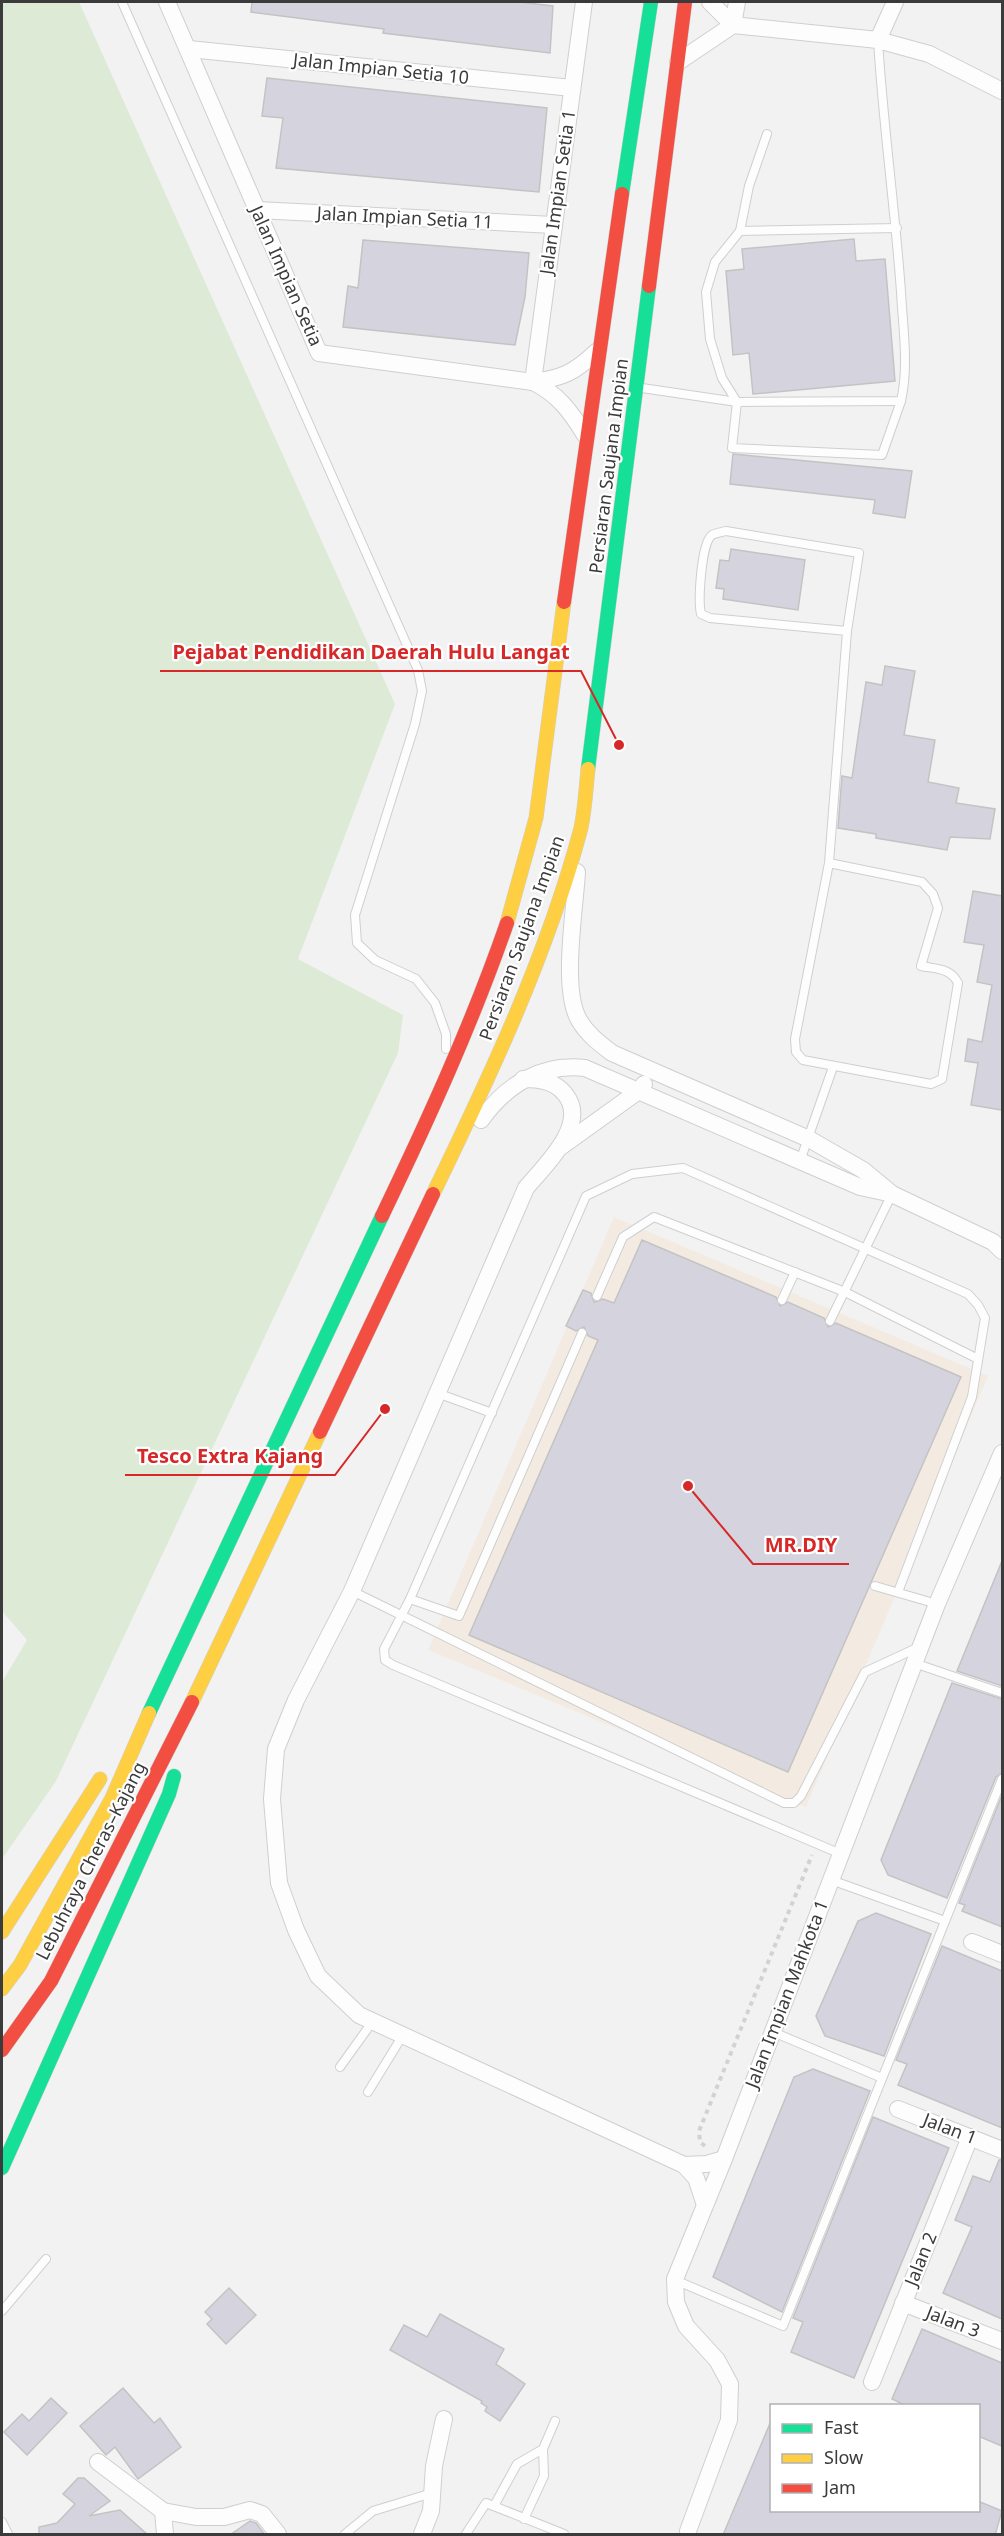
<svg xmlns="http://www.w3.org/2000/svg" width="1004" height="2536" font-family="'Noto Sans',sans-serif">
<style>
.commercial{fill:#f3ebe1}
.green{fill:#ddead6}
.building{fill:#d5d4de;stroke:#c3c3c4;stroke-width:1.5}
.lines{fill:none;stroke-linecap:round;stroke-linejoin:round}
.lane-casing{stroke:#cfcfd0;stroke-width:10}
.street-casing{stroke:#cfcfd0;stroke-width:18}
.fast-casing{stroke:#cfcfd0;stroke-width:15}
.slow-casing{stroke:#cfcfd0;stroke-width:15}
.jam-casing{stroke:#cfcfd0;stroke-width:15}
.path{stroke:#d2d2d3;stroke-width:4;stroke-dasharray:4.5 4.5;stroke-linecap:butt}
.lane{stroke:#fdfdfd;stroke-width:8}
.street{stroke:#fdfdfd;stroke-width:16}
.fast{stroke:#16e098;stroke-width:14}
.slow{stroke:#ffcf43;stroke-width:14}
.jam{stroke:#f24e42;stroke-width:14}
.labels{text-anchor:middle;stroke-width:4.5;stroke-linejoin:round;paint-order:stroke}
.street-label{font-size:18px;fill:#3b3b3c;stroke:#fff}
.leader{fill:none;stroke:#d62828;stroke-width:2}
.callout-dot{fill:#d62828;stroke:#fff;stroke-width:2}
.callout-label{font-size:20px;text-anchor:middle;font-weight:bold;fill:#d62828;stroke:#fff;stroke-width:4.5;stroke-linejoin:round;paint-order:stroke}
</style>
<rect width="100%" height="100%" fill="#f2f2f3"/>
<path class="commercial" d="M614,1217L988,1376L806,1807L428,1650Z"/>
<path class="green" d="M2,2H79L395,704L298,959L403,1015L398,1053L56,1781L2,1859V1682L27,1640L2,1611Z"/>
<g class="building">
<path d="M252,2H519L553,6L550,53L383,33L384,29L251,12Z"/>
<path d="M267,78L547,108L539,192L276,168L283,118L262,116Z"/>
<path d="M854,239L856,261L885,259L895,381L753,394L749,353L733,355L726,271L744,269L742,249Z"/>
<path d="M363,240L529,253L525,297L515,345L343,327L348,286L358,288Z"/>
<path d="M733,454L912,471L905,518L873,513L875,500L730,484Z"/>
<path d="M731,549L805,560L798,610L723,599L724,589L716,588L720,560L729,561Z"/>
<path d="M885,666L915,671L904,735L935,740L928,782L959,788L956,803L995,809L990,839L950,837L947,850L876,838V834L838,828L842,776L852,778L866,682L882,685Z"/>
<path d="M973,891L1002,896V1110L971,1105L978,1063L965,1061L968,1039L982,1042L992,985L977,982L984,945L964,942Z"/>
<path d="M642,1240L776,1297L780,1306L788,1302L824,1318L828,1327L836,1323L961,1377L788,1772L469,1635L598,1340L588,1336L584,1327L576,1331L566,1326L583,1290L591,1293L594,1302L603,1299L614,1303Z"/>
<path d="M1002,1561V1686L957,1671Z"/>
<path d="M952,1683L1002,1699V1773L996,1777L947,1898L888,1875L881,1860Z"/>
<path d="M1002,1795V1927L962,1911L965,1905L959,1903Z"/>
<path d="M876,1913L931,1934L884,2056L825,2036L816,2016L858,1921Z"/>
<path d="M942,1946L1002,1971V2128L898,2085L907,2064L896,2060Z"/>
<path d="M813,2069L870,2091L782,2312L713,2277L794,2077Z"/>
<path d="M873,2117L949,2148L854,2378L791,2352L803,2322L793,2318Z"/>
<path d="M999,2160H1002V2319L943,2293L972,2227L955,2220L973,2176L990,2182Z"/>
<path d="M229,2288L256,2315L226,2344L207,2324L212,2319L205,2312Z"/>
<path d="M440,2314L504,2349L496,2364L525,2384L500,2421L485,2411L487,2407L481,2403L482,2401L390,2350L404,2325L427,2337Z"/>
<path d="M922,2329L1002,2363V2446L978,2436V2406H906L892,2399Z"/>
<path d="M123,2388L154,2423L160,2418L181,2447L138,2479L115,2447L106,2455L80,2426Z"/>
<path d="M51,2398L67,2413L27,2455L4,2432L22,2414L29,2421Z"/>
<path d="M771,2421V2511H978V2501L1002,2511L995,2535H723Z"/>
<path d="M78,2478H84L110,2501L89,2516L120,2510L148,2535H39V2527L57,2523L75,2504L63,2494Z"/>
<path d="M250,2521L256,2523L265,2535H230Z"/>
</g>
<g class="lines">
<g class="lane-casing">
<g id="lane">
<path d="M122,2L418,670L422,691L415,724L355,915L357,943L375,960L416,979L435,1003L446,1034V1049"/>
<path d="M767,134L749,186L740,231L897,228"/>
<path d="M740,231L715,262L706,292L710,339L722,378L737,402L732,448L882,455L901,401"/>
<path d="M642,388L737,402L901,401C909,365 903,329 901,292C895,208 883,124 878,40"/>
<path d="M829,863L795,1039L796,1052L803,1060L931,1084L942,1079L958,983C951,968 936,969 921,966L938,908L933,894L922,882L829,863L847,631L859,553L726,531C722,532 715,533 712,535C701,543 698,601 701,614L710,618L847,631"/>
<path d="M800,1161L833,1067"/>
<path d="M597,1296L623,1237L654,1217L845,1292L978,1359"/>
<path d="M782,1300L795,1272"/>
<path d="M830,1321L892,1194"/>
<path d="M437,1393L492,1413"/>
<path d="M875,1586L937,1604"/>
<path d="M352,1591L784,1803H794L801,1796L865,1672L919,1647"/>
<path d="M410,1599L459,1616L582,1333"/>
<path d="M914,1663L1002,1693"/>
<path d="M841,1854L393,1665L385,1660L384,1649L410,1599L586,1196L632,1174L683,1168L968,1294L978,1305L985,1318L972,1397L898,1592"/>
<path d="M831,1880L945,1921"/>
<path d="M773,2032L882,2078"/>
<path d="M340,2067L373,2021"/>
<path d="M368,2092L403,2035"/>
<path d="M675,2280L783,2326L1002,1779"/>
<path d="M2,2311L46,2259"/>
<path d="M494,2506L517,2464L543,2449"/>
<path d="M524,2519L544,2476L543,2449L555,2421"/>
<path d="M2,2522L8,2534"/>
<path d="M345,2534L373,2511L432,2493"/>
<path d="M466,2534L486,2503L564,2534"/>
</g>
</g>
<g class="street-casing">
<g id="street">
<path d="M167,2L319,353L533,382C562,378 574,373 596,352"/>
<path d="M710,2L733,25"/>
<path d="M733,25L737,2"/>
<path d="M878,40L895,2"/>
<path d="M189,49L572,88"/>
<path d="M678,62L733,25L878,40L929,54L1002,91"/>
<path d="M257,210L554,225"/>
<path d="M533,382L584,2"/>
<path d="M533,382C558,394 571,412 585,435"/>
<path d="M577,872C575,909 561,989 579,1020C587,1034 599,1043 612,1053L809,1139L863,1170L892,1194L993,1242L1002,1251"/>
<path d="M523,1079C539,1079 555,1081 565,1094C590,1124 544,1166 526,1188L352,1591L296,1700L276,1749L272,1799L279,1883L296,1930L318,1976L359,2015L684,2165L696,2178L705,2205"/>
<path d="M481,1120C506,1085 541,1063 585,1068L860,1187L888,1193"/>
<path d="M562,1146L640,1090L644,1084"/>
<path d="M972,1942L1002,1954"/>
<path d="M898,2109L1002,2150"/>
<path d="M684,2165L707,2164L724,2159"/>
<path d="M903,2303L1002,2341"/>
<path d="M872,2382L970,2137"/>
<path d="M98,2462L163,2511L165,2534"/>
<path d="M163,2511L196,2517H224L250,2510L262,2514L278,2534"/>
<path d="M688,2531L729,2420L730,2384L717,2360L686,2326L676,2302L675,2279L724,2159L937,1604L1002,1453"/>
<path d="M422,2534L431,2511L434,2466L444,2419"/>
</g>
</g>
<g class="fast-casing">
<g id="fast">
<path d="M622,194L651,2"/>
<path d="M588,769L649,286"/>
<path d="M149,1713L382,1216"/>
<path d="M2,2168L169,1794L174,1776"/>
</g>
</g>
<g class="slow-casing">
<g id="slow">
<path d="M507,923L536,818L564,602"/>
<path d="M433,1194C490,1076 547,956 581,828C585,809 586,788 588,769"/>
<path d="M192,1702L320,1432"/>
<path d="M2,1932L100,1779"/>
<path d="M2,1989L20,1965L112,1798L149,1713"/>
</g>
</g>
<g class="jam-casing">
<g id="jam">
<path d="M649,286L685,2"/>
<path d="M564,602L622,194"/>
<path d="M382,1216C428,1120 472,1024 507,923"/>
<path d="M320,1432L433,1194"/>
<path d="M2,2050L51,1981L192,1702"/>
</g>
</g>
<path class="path" d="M705,2146L700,2142L699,2131L812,1855"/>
<use href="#lane" class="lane"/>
<use href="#street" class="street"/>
<use href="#fast" class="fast"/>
<use href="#slow" class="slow"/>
<use href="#jam" class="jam"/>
</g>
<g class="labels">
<g class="street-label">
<text transform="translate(381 69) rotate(6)" y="6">Jalan Impian Setia 10</text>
<text transform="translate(558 192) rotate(-82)" y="6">Jalan Impian Setia 1</text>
<text transform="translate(405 218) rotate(3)" y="6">Jalan Impian Setia 11</text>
<text transform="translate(286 276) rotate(66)" y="6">Jalan Impian Setia</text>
<text transform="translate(609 466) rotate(-83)" y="6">Persiaran Saujana Impian</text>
<text transform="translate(522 938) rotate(-70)" y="6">Persiaran Saujana Impian</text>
<text transform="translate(91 1861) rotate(-63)" y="6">Lebuhraya Cheras–Kajang</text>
<text transform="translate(787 1994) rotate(-69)" y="6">Jalan Impian Mahkota 1</text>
<text transform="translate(950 2129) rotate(21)" y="6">Jalan 1</text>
<text transform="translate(921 2259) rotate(-68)" y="6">Jalan 2</text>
<text transform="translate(953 2322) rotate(21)" y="6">Jalan 3</text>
</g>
</g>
<path class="leader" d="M619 745L581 671H160M385 1409L335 1475H125M688 1486L753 1564H849"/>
<g class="callout-dot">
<circle cx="619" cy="745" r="6"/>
<circle cx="385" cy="1409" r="6"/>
<circle cx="688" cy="1486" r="6"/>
</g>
<g class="callout-label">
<text x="371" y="659">Pejabat Pendidikan Daerah Hulu Langat</text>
<text x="230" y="1463">Tesco Extra Kajang</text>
<text x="801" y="1552">MR.DIY</text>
</g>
<rect width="1004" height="2536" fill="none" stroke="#3b3b3c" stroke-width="6"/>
<rect x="770" y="2404" width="210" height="108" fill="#ffffff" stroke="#b1b1b1" stroke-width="1.5"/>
<rect x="782" y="2424" width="30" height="9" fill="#16e098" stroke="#b1b1b1" stroke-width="1.5"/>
<text x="824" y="2434" font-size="18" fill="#3b3b3c">Fast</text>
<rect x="782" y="2454" width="30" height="9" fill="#ffcf43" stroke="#b1b1b1" stroke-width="1.5"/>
<text x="824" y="2464" font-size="18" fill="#3b3b3c">Slow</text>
<rect x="782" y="2484" width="30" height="9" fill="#f24e42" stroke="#b1b1b1" stroke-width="1.5"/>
<text x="824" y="2494" font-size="18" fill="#3b3b3c">Jam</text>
</svg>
